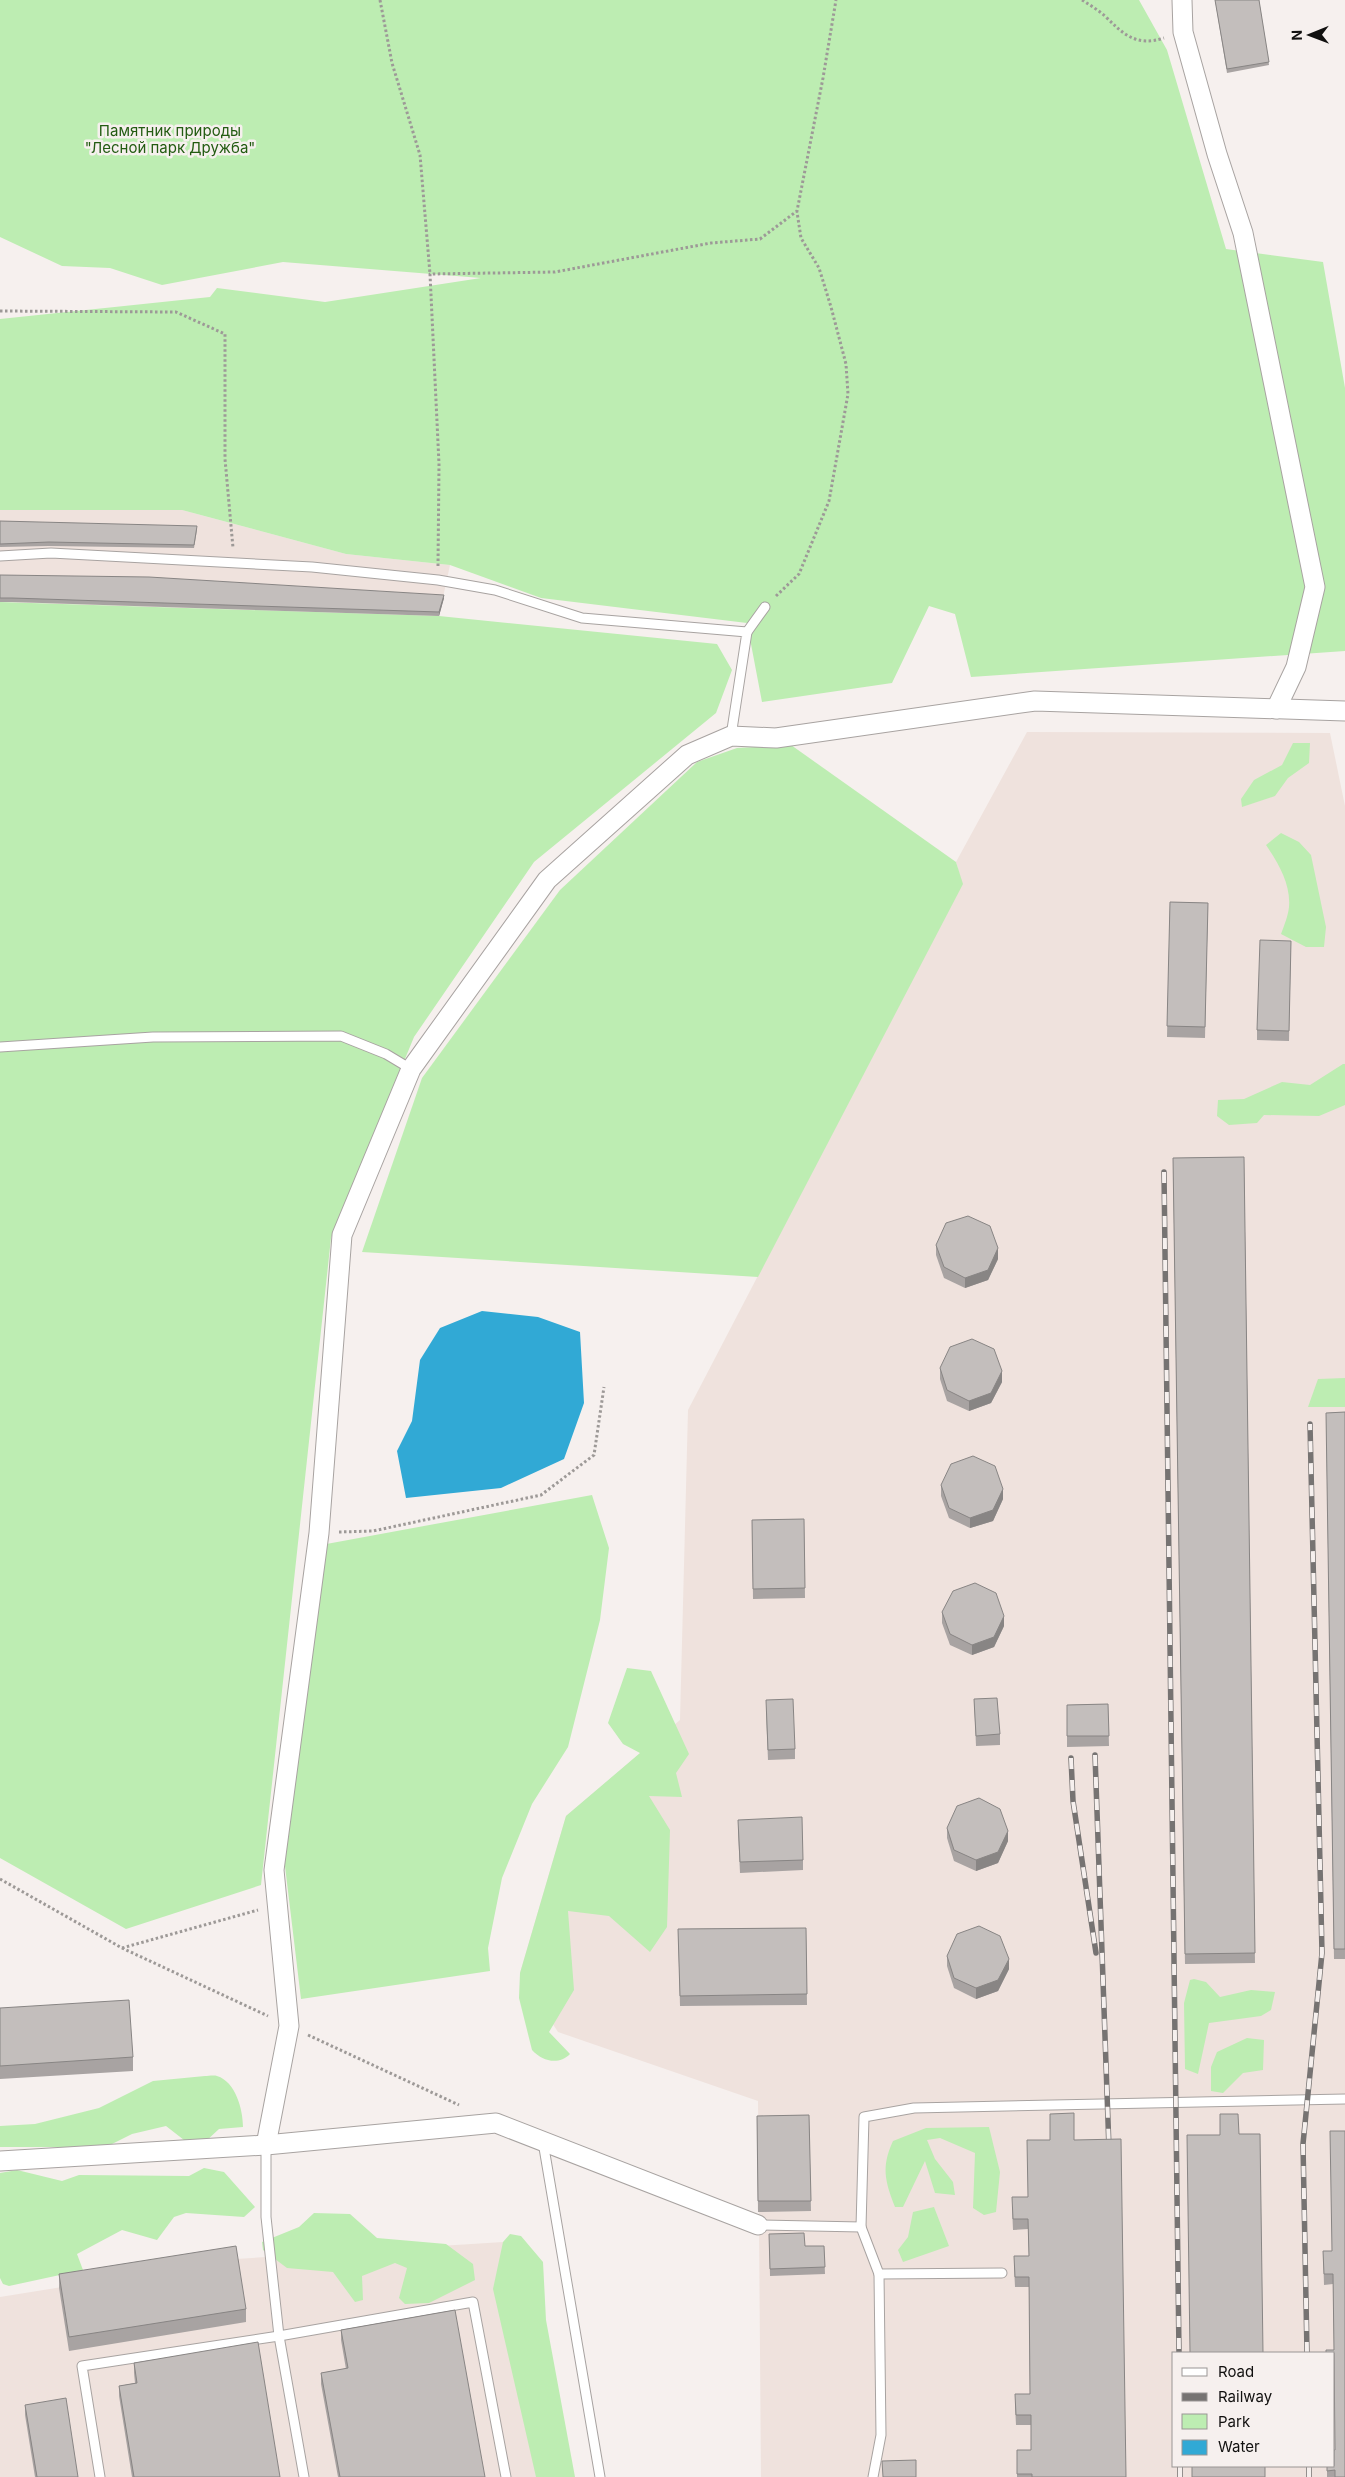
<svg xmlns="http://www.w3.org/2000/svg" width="1345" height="2477" font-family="Inter,sans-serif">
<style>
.built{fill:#efe2dd;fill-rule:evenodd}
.green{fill:#bdedb2}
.water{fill:#31a9d5}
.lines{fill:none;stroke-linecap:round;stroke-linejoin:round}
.service-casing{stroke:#a8a3a1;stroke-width:11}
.minor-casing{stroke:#a8a3a1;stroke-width:21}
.path{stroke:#9d9997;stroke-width:3;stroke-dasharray:2.5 2.5;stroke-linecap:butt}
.service{stroke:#fff;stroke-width:9}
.minor{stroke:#fff;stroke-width:19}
.rail-casing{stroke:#767372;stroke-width:5.5}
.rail{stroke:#f6f0ee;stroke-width:4;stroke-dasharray:11;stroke-linecap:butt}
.wall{fill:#a8a3a2}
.shaded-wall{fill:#888584}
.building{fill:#c3bebc;stroke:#888584}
.labels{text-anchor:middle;stroke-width:5;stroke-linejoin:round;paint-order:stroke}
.park-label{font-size:15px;fill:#235c12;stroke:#f6f0ee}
</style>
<rect width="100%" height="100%" fill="#f6f0ee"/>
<g class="built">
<path d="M0,510H182L346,554L450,565L439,616L0,602Z"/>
<path d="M1027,732L1330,733L1345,806V2477H761L758,2101L558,2032L520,1973L566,1816L680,1720L688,1410L962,884L956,862ZM1174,2353H1334V2466H1174Z"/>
<path d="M503,2242L541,2477H0V2297L236,2259Z"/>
</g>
<g class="green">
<path d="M0,0H1139L1167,50L1226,249L1323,262L1345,388V651L971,677L955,614L929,606L892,683L762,702L747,623L541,598L450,565L346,554L182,510H0V319L210,297L217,288L325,302L481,278L283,262L162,285L110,268L62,266L0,237Z"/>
<path d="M0,602L439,616L717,644L732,670L716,713L534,862L414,1037L331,1238L261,1885L126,1929L0,1858Z"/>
<path d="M1293,743H1310L1309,763L1288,778L1275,796L1242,807L1241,799L1254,780L1282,765Z"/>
<path d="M791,745L956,862L963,884L758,1277L362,1252L422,1078L560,890L697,762L737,748Z"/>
<path d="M1281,833L1299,842L1311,855L1326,927L1324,947H1306L1281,934C1284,926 1288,916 1289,907C1291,884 1278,863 1266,845Z"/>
<path d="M1343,1064H1345V1105L1319,1116L1264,1115L1257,1123L1229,1125L1217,1116L1218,1100L1244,1099L1282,1082L1310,1085Z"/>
<path d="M1345,1378V1407H1308L1318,1379Z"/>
<path d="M592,1495L609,1548L600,1620L568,1747L532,1804L502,1878L488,1948L490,1971L301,1999L284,1858L321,1545Z"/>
<path d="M627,1668L651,1671L689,1754L676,1773L682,1797L649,1796L670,1830L667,1927L650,1952L609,1916L568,1911L574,1990L549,2032L570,2054C559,2065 543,2062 532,2050L519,1998L520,1973L566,1816L640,1753L623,1744L608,1723Z"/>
<path d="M1194,1979L1206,1982L1220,1997L1251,1990L1275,1992L1271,2010L1261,2016L1209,2023L1198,2074L1185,2069L1184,2003L1190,1980Z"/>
<path d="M1247,2038L1264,2040L1263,2070L1243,2073L1223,2093L1211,2091V2067L1217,2052Z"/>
<path d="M205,2076C208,2076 214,2075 217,2076C236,2082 243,2110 243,2127L219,2129L206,2141L184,2140L166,2126L132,2134L106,2147H0V2126L35,2124L99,2108L153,2081Z"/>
<path d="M989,2127L1000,2172L996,2212L984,2215L973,2208L975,2153L940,2138L927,2140L935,2159L953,2182L955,2195L935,2193L925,2161L903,2207H895C885,2181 881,2167 893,2141L926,2128Z"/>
<path d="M204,2168L224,2172L255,2207L244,2217L186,2213L174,2217L157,2240L122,2230L77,2254L83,2270L9,2286L3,2284L0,2278V2173L17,2170L62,2181L79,2175L189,2176Z"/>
<path d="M934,2207L949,2246L903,2262L898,2250L908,2237L913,2212Z"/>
<path d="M314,2213L350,2214L377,2238L446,2244L473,2264L475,2280L429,2303L405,2304L399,2298L407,2268L395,2263L362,2276L363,2300L355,2302L333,2272L287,2268L263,2250L262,2242L299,2227Z"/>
<path d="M510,2234L521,2236L543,2262L546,2320L575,2477H536L493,2289L503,2242Z"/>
</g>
<path class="water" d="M482,1311L538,1317L580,1332L584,1403L564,1459L501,1488L406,1498L397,1451L412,1421L420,1360L440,1328Z"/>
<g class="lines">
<g class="service-casing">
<g id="service">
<path d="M0,556L51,553L312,567L438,580L495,590L582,618L747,632L731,736"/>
<path d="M747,632L765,607"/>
<path d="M0,1047L153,1037L341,1036L386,1054L411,1069"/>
<path d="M543,2142L600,2477"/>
<path d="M266,2145V2217L279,2336L304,2477"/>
<path d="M758,2225L861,2227L864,2117L914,2108L1345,2099"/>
<path d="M861,2227L879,2274L1002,2273"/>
<path d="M100,2477L82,2366L279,2336L473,2302L506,2477"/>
<path d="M873,2477L881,2435L879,2274"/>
</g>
</g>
<g class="minor-casing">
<g id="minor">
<path d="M1182,0L1183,32L1217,154L1243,233L1315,587L1296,667L1276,709"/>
<path d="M266,2145L289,2026L274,1870L319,1533L342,1235L411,1069L547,880L687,755L731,736L776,738L1035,701L1345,711"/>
<path d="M0,2161L266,2145L496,2123L758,2225"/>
</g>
</g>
<g class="path">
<path d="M380,0L392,63L420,155L430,274"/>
<path d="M1082,0C1090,5 1098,10 1105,16C1123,34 1136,47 1164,38"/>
<path d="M0,311L176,312L225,334V459L233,548"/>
<path d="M438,566L439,464L430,274L555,272L711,243L760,239L797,211L823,78L836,0"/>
<path d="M776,596L799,574L829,501L848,394L846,364L831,307L819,268L801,238L797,212"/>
<path d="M339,1532L373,1531L541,1495L594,1455L604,1387"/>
<path d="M0,1879L122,1948L268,2016"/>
<path d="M122,1948L258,1910"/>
<path d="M308,2035L459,2105"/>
</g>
<use href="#service" class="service"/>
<use href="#minor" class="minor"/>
<g class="rail-casing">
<g id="rail">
<path d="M1164,1172L1179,2353"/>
<path d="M1095,1755L1109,2149"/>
<path d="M1071,1758L1073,1801L1096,1953"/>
<path d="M1307,2353L1303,2144L1322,1953L1310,1424"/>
<path d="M1180,2466V2477"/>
<path d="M1309,2466V2477"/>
</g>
</g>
<use href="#rail" class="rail"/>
</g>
<g class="wall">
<path d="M1215,0H1259L1269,65L1227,73Z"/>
<path d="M0,521L197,530L194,548L49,546L0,547Z"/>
<path d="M0,575L444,598L439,616L12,602H0Z"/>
<path d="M1170,902L1208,903L1205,1038L1167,1037Z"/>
<path d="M1291,941L1289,1041L1257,1040V1030Z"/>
<path d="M1244,1157L1255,1963L1185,1964L1173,1158Z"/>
<path d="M936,1245L998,1259L988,1280L965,1288L944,1278L936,1255Z"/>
<path d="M940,1368L1002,1382L991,1403L969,1411L947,1401L940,1379Z"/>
<path d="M1345,1412V1959H1334L1326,1413Z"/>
<path d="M941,1485L1003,1499L993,1521L970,1528L949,1518L941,1496Z"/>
<path d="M804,1519L805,1598L753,1599L752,1520Z"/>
<path d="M942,1612L1004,1626L994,1647L972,1655L950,1645L942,1623Z"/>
<path d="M974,1699L1000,1734V1745L976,1746Z"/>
<path d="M1108,1704L1109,1746L1067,1747V1705Z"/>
<path d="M766,1711L795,1749V1759L768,1760Z"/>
<path d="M947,1828L1008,1841L998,1863L976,1871L954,1861L947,1838Z"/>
<path d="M738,1830L803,1860V1870L740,1873Z"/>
<path d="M806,1928L807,2005L680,2006L678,1929Z"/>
<path d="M947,1956L1009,1969L998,1991L976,1999L954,1988L947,1966Z"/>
<path d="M0,2008L133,2057V2071L0,2079Z"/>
<path d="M809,2115L811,2211L758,2212L757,2116Z"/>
<path d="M1074,2140L1126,2477H1017V2450H1031V2425H1016L1015,2405L1030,2394L1029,2287H1015L1014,2266L1029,2256L1028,2229L1013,2230L1012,2207L1028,2197Z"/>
<path d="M769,2234L805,2246H824L825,2274L770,2276Z"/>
<path d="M1323,2251H1332L1345,2477H1327V2466L1335,2450L1334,2350L1333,2284L1324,2285Z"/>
<path d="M59,2274L246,2309V2322L69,2351L59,2288Z"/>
<path d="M341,2330L485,2477H338L321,2384V2373L346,2369L341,2340Z"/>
<path d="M134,2363L280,2477H132L119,2396V2386L135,2383L134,2373Z"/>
<path d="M25,2405L78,2477H35L25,2415Z"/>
</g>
<g class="shaded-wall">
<path d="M444,595V598L439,616V612Z"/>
<path d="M998,1248V1259L988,1280L965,1288V1278Z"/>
<path d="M1002,1371V1382L991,1403L969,1411V1401Z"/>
<path d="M1003,1489V1499L993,1521L970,1528V1518Z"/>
<path d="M1004,1616V1626L994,1647L972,1655V1645Z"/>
<path d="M1008,1831V1841L998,1863L976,1871V1860Z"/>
<path d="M1009,1959V1969L998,1991L976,1999V1988Z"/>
</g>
<g class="building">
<path d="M1215,0H1259L1269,62L1227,69Z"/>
<path d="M0,521L197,526L194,545L49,542L0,544Z"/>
<path d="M0,575L149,577L444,595L439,612L12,598H0Z"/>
<path d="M1170,902L1208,903L1205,1027L1167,1026Z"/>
<path d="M1260,940L1291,941L1289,1031L1257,1030Z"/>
<path d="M1244,1157L1255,1953L1185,1954L1173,1158Z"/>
<path d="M968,1216L990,1226L998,1248L988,1270L965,1278L944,1267L936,1245L946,1223Z"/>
<path d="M972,1339L994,1349L1002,1371L991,1393L969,1401L947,1390L940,1368L950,1347Z"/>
<path d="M1345,1412V1949H1334L1326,1413Z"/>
<path d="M973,1456L995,1466L1003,1489L993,1510L970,1518L949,1508L941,1485L951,1464Z"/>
<path d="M804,1519L805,1588L753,1589L752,1520Z"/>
<path d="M975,1583L996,1593L1004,1616L994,1637L972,1645L950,1634L942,1612L953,1591Z"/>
<path d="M997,1698L1000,1734L976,1736L974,1699Z"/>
<path d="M793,1699L795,1749L768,1750L766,1700Z"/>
<path d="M1108,1704L1109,1736H1067V1705Z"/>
<path d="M979,1798L1000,1809L1008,1831L998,1852L976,1860L954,1850L947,1828L957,1806Z"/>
<path d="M802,1817L803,1860L740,1862L738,1820Z"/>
<path d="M979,1926L1000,1936L1009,1959L998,1980L976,1988L954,1978L947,1956L957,1934Z"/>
<path d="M806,1928L807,1994L680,1996L678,1929Z"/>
<path d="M129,2000L133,2057L0,2066V2008Z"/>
<path d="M1074,2113V2140L1121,2139L1126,2477H1032V2474H1017V2450H1031V2415H1016L1015,2394H1030L1029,2277H1015L1014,2256H1029L1028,2219H1013L1012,2197H1028L1027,2140H1050V2114Z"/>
<path d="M1220,2114H1238L1239,2134H1260L1263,2353H1190L1187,2135H1220Z"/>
<path d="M809,2115L811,2201H758L757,2116Z"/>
<path d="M1330,2131H1345V2477H1335V2470L1327,2471V2466H1334V2450H1335L1334,2353H1326V2350H1334L1333,2274H1324L1323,2251H1332Z"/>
<path d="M804,2233L805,2246H824L825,2267L770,2269L769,2234Z"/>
<path d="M236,2246L246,2309L69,2337L59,2274Z"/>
<path d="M455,2310L485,2477H340L321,2373L348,2368L341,2330Z"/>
<path d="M258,2342L280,2477H134L119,2386L137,2383L134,2363Z"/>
<path d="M66,2398L78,2477H37L25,2405Z"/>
<path d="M916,2460V2477H883L882,2461Z"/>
<rect x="1192" y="2466" width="73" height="11"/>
</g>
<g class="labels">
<g class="park-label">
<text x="170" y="136">Памятник природы<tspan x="170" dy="17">"Лесной парк Дружба"</tspan></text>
</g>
</g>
<rect x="1172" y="2352" width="162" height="115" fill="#f6f0ee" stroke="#9a9695"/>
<rect x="1182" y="2368" width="25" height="8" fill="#ffffff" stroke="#9a9695"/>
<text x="1218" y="2377" font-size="15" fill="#11100f">Road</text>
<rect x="1182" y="2393" width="25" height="8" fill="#767372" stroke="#9a9695"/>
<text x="1218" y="2402" font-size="15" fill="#11100f">Railway</text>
<rect x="1182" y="2414" width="25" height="15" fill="#bdedb2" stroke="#9a9695"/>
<text x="1218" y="2427" font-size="15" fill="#11100f">Park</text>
<rect x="1182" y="2440" width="25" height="15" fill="#31a9d5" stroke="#9a9695"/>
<text x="1218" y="2452" font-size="15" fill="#11100f">Water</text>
<g transform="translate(1310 35) rotate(269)" stroke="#f6f0ee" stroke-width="4" paint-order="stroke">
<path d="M0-4L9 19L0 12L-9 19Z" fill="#11100f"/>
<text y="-8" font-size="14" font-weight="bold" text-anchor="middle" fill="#11100f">N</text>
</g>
</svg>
